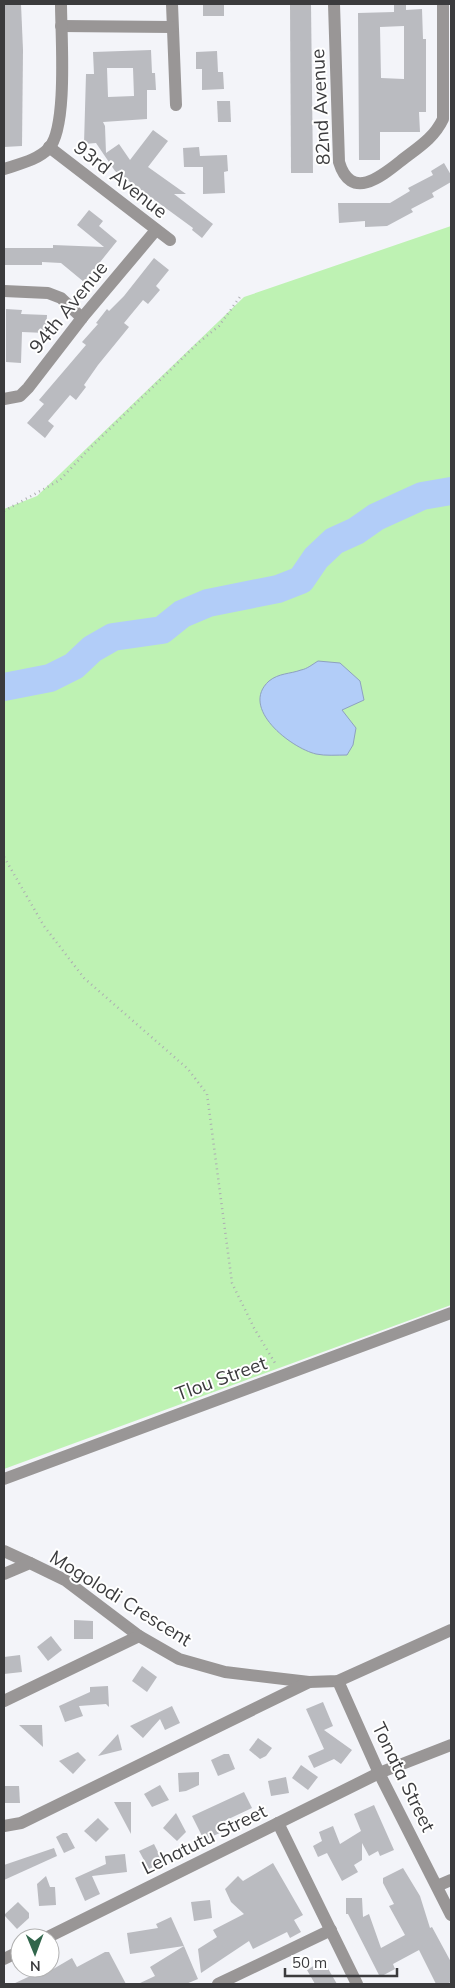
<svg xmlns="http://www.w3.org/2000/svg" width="455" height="1988" font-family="Mulish,sans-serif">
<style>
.green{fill:#bef2b3}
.water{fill:#b2cdf8;stroke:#8ea1c0}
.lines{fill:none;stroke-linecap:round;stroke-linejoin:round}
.river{stroke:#b2cdf8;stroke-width:28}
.building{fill:#babbc0;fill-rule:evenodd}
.path{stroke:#acadb1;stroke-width:2.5;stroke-dasharray:1 4;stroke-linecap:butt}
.minor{stroke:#999696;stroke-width:12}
.labels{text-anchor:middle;stroke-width:4;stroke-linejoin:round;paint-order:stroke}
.street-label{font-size:19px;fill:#3b3b3d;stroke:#fff}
</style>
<rect width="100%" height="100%" fill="#f3f4f9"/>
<path class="green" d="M451,226V1305L4,1469V509L37,496L244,297Z"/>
<path class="water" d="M318,661L340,663L360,681L364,700L342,710L356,728L353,745L347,755C337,755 325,756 316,754C291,748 239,708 269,681C279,673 290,674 301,670C307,669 313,664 318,661Z"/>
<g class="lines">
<path class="river" d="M4,687L50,678L74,666L92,649L113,637L162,630L182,614L208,603L278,589L301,580L316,558L334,541L356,531L376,517L422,496L451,491"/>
</g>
<g class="building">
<path d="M4,4H21L23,50L22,146L4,147Z"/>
<rect x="203" y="4" width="21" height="12"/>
<path d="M290,4H311L313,173H291Z"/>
<path d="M394,4H406V10L422,9L423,39H426V112H419L420,132H380V160H359L358,13L394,12ZM404,26V79L381,78L380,27Z"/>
<path d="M151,50L152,73H155L156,90H147V119L103,122L105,126L106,153L119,144L130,160L153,130L168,141L148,167L186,194H174L213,224L202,238L192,230L193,228L115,171L96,143L84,144L86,74H94L93,52ZM107,68H133L134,96L108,97Z"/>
<path d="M217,51L218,72H223L224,89L202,90V69H196V52Z"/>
<path d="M217,101H230L231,122H218Z"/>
<path d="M199,147L200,156L227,155L228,171L224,172L225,193L203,194V167H184L183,148Z"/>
<path d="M444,163L451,175V182L432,193L434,197L411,209L413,212L387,226L365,227V221L339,223L338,203H390L410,191L408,188L433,175L431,171Z"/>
<path d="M89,210L103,221L99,226L117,241L84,282L61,263L42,262V265H4V248H53V245L104,247L77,225Z"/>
<path d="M154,258L169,270L156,286L160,290L148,304L143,300L124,323L129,327L98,365L84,385L86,387L76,400L70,395L48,421L54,426L45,438L27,423L44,404L39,400L86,345L82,342L98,324L96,323L107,309L109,311L124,296Z"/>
<path d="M6,309L22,310L21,314L47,315L46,333L22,332L21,363L6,362Z"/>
<path d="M74,1620L93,1621V1639H74Z"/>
<path d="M51,1636L62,1650L48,1661L37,1647Z"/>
<path d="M20,1655L22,1672L4,1674V1657Z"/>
<path d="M142,1666L157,1677L147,1692L132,1681Z"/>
<path d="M108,1686L109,1707L106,1704L79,1706L83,1716L65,1722L59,1706L90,1692V1687Z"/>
<path d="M323,1702L333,1726L324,1730L352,1750L341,1764L334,1759L314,1768L308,1756L324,1749L306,1709Z"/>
<path d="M172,1706L180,1723L165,1730L160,1719L143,1738L130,1726Z"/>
<path d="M19,1725H42L43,1747Z"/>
<path d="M118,1734L122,1750L98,1756Z"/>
<path d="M258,1738L272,1748L266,1756L260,1759L249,1750Z"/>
<path d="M78,1752L86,1760L73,1774L59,1761Z"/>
<path d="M224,1754H229L235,1769L218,1776L211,1760Z"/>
<path d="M301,1765L318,1777L308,1790L292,1778Z"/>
<path d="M199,1772V1785L186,1791L179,1792L178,1773Z"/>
<path d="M286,1777L289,1793L271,1796L268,1781Z"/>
<path d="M160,1785L169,1800L152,1807L144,1794Z"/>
<path d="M4,1786H19L20,1803H4Z"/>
<path d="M244,1792L252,1808L218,1824L222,1832L204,1840L192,1816Z"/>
<path d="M114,1802H131V1834Z"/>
<path d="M374,1805L394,1850L380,1856L378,1851L369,1856L362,1843V1860L354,1865L358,1872L342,1881L327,1853L318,1857L313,1846L322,1841L319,1832L333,1826L340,1844L361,1831L354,1814Z"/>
<path d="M176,1813L186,1832L177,1841L163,1828Z"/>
<path d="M98,1818L109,1829L96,1842L84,1831Z"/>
<path d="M63,1833H67L75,1848L64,1853L56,1837Z"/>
<path d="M154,1844L163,1862L149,1869L139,1851Z"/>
<path d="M54,1848L57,1856L4,1880V1865Z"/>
<path d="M125,1854L127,1872L92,1876L100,1894L85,1901L75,1878L106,1864L105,1856Z"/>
<path d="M273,1863L303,1915L294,1920L301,1932L290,1938L287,1932L253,1949L249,1941L201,1973L198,1949L217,1937L213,1930L244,1914L231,1902L225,1889L238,1876L243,1881Z"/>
<path d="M403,1868L420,1896L430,1928L432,1927L451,1962V1982L446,1984H436L419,1950L393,1964L395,1969L380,1977L348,1914H346V1898H362L363,1917L369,1914L381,1948L405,1935L389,1906L394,1904L383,1883V1878Z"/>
<path d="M46,1876L50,1887H55L56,1905L39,1906L37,1884Z"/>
<path d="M210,1900L212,1918L194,1921L191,1902Z"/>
<path d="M18,1902L29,1913V1918L17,1929L4,1915Z"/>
<path d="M171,1917L184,1946L130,1954L127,1933L158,1928L156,1924Z"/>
<path d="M184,1946L198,1979L186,1984H138L155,1976L150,1967Z"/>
<path d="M105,1952H109L126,1984H13L41,1971L43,1975L72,1958L77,1967Z"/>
<path d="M323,1960L337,1984H315L307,1970Z"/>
</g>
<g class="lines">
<g class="path">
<path d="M4,511L60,480L91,447L198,343L219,326L242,294"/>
<path d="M4,857L44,926L84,978L188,1069L207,1094L232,1283L254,1328L275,1363"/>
</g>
<g class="minor">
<path d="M172,4L176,105"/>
<path d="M334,4L339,162C351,202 382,176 402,160C419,147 434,138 443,119V4"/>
<path d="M61,26L172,27"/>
<path d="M49,147L170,240"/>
<path d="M4,169C19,164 38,160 49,148C68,127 61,35 61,4"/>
<path d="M4,291L48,293L61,298L82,318"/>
<path d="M4,399L20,396L28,388L82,318L156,230"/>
<path d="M4,1479L451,1313"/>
<path d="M4,1551L30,1563"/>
<path d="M4,1574L30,1563L65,1580L139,1636L179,1659L225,1672L309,1682L338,1681L451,1630"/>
<path d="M338,1681L379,1773L451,1915"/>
<path d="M4,1701L139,1636"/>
<path d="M278,1823L357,1984"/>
<path d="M4,1826L21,1823L309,1682"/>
<path d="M437,1886L451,1880"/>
<path d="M46,1938L379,1773L451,1745"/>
<path d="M4,1959L20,1951"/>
<path d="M218,1984L331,1930"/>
</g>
</g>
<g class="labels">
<g class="street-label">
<text transform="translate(320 107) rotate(-93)" y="7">82nd Avenue</text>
<text transform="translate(121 179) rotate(38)" y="7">93rd Avenue</text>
<text transform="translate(68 307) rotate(-51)" y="7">94th Avenue</text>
<text transform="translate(221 1378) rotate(-20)" y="7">Tlou Street</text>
<text transform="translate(121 1598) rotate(32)" y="7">Mogolodi Crescent</text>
<text transform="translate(404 1777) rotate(64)" y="7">Tonata Street</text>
<text transform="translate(204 1839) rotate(-26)" y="7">Lehatutu Street</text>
</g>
</g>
<rect width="455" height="1988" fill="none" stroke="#3b3b3d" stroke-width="10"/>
<g transform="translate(35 1953) rotate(179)"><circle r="24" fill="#ffffff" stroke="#b1b1b1"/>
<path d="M0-4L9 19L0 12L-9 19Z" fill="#31664b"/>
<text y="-8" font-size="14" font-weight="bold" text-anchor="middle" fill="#3b3b3d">N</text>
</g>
<path d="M285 1968v8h112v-8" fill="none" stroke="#3b3b3d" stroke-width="2.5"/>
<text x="292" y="1968" font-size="15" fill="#3b3b3d" stroke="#ffffff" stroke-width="4" paint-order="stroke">50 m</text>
</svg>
